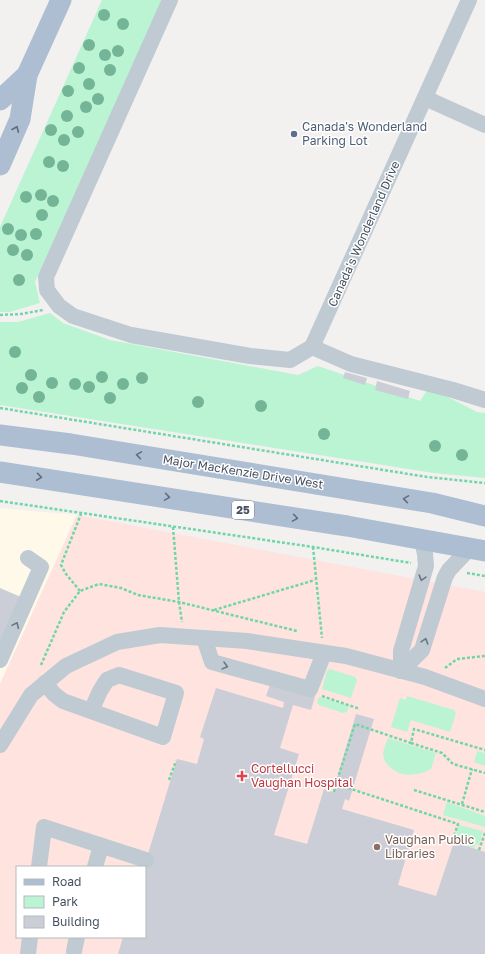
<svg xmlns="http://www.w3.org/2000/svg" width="485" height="954" font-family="'Golos Text',sans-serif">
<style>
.commercial{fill:#fef9e9}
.medical{fill:#fee3df;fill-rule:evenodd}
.green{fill:#baf4d3}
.building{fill:#cbced6}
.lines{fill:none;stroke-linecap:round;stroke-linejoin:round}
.path{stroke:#6fd6a8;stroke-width:2.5;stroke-dasharray:3 2;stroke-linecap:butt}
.minor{stroke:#bfcad3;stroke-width:16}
.major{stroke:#adbed2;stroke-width:21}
.tree{fill:#74b597}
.oneway{stroke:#606d7c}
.oneway2{stroke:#6a7682}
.service-dot{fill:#5c6f8a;stroke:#fff;stroke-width:1.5}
.health-dot{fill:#e0444e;stroke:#fff;stroke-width:1.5}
.education-dot{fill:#8d6e63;stroke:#fff;stroke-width:1.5}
.labels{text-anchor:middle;stroke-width:3;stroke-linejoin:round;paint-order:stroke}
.shield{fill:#fff;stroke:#7e8690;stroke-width:1}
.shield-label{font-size:11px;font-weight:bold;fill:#465260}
.service-label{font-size:12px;fill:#4e5e75;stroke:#fff;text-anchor:start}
.street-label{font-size:12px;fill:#465260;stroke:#fff}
.health-label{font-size:12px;fill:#be3a42;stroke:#fff;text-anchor:start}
.education-label{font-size:12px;fill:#785e54;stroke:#fff;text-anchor:start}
</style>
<rect width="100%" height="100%" fill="#f3f0f0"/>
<path class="commercial" d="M0,508L77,515L0,684Z"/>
<path class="medical" d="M77,515L485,592V954H0V684ZM17,867H145V937H17Z"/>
<g class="green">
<path d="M102,0H162L35,282L40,303L10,312H0V227Z"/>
<path d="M50,313L63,323L110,340L298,375L318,366L420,401L428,389L448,397L477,412L485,413V478L434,473L0,405V322H18Z"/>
<path d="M330,669L355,677L357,680L351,698L322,689L327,671Z"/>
<path d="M407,696L454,710L456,713L450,732L411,720L407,732L391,727L400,698L406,700Z"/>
<path d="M319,697L349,706L347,712L343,713L319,705L317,702Z"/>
<path d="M388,738L436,753L431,769C418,776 401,778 390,767C386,764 383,759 383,753C384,749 386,743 388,738Z"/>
<path d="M477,751L485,753V766L474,762Z"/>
<path d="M447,802L485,816V827L443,815Z"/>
<path d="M459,825L483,831L479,845L476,844L474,848L454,842Z"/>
</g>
<g class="building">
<path d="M345,372L367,378L365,385L343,378Z"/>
<path d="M377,381L410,391L408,399L375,390Z"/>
<path d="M0,588L21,597L0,644Z"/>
<path d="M272,679L316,693L311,710L293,705L280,748L299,754L274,835L307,844L324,789L333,792L356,714L374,719L349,801L345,799L342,809L414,830L398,885L436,896L454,842L485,852V954H118L123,937H145L144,867L177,759L197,764L204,739L200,737L216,688L283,708L284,702L266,696Z"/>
</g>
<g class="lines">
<g class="path">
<path d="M0,315L21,314L43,310"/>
<path d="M0,408L427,477L485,483"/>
<path d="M0,501L313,547L411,563"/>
<path d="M173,527L179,602L182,622"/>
<path d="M313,547L322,638"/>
<path d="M467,573L485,576"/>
<path d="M80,591L66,574L61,565L81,514"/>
<path d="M214,610L315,580"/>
<path d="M41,665L64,612L80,591L99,584L121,588L138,595L179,602L297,631"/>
<path d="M445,668L457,659L485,656"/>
<path d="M322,696L360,709"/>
<path d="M411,743L442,753L453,764L485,773"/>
<path d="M169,780L176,761"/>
<path d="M414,790L485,812"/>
<path d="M334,792L336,784"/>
<path d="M462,804L472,769"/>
<path d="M451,845L458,824L336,784L355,724L411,743L414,729L485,750"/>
<path d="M479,850L485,833"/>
</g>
<g class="minor">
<path d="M170,0L46,277L47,290L59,306L73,316L131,335L250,356L290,360L312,347L351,364L453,390L485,400"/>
<path d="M425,98L485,125"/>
<path d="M312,347L469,0"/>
<path d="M204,638L212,662L310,689L324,653"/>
<path d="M0,660L41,567L28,558"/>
<path d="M401,671L422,650L445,577L449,570L470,548"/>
<path d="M401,671V651L426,566L425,554L422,540"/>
<path d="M45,683L54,694L63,701L163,737L176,693L119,675L107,680L100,691L91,711"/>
<path d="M0,745L31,695L66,666L117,642L160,635L247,641L346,656L425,677L485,699"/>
<path d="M39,867L44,827L146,860"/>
<path d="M95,867L101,846"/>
<path d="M74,951L77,937"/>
<path d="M28,954L30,937"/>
</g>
<g class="major">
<path d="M0,100L27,75"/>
<path d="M0,165L20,119L27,75L61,0"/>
<path d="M0,435L71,444L432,503L485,516"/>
<path d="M0,472L347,526L485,551"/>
</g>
</g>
<g class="tree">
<circle cx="104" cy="15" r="6"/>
<circle cx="123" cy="24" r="6"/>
<circle cx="89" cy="45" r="6"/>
<circle cx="118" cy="51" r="6"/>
<circle cx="105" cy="55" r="6"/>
<circle cx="79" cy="68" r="6"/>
<circle cx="110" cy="70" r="6"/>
<circle cx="89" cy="84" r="6"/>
<circle cx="68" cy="91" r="6"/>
<circle cx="98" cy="99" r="6"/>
<circle cx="86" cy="107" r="6"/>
<circle cx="67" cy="116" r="6"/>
<circle cx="51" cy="130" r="6"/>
<circle cx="78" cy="132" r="6"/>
<circle cx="64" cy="140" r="6"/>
<circle cx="49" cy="162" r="6"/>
<circle cx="63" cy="166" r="6"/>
<circle cx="41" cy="195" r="6"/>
<circle cx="26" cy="197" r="6"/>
<circle cx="53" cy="201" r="6"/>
<circle cx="42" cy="215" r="6"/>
<circle cx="8" cy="229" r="6"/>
<circle cx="36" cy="234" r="6"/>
<circle cx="21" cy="235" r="6"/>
<circle cx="13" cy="250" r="6"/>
<circle cx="27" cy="255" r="6"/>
<circle cx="19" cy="280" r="6"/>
<circle cx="15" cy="352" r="6"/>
<circle cx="31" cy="375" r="6"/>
<circle cx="102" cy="377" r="6"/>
<circle cx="142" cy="378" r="6"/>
<circle cx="52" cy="383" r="6"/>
<circle cx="75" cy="384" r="6"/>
<circle cx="123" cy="384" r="6"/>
<circle cx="89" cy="387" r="6"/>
<circle cx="22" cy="388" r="6"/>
<circle cx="39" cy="397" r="6"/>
<circle cx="110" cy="398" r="6"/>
<circle cx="198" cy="402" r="6"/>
<circle cx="261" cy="406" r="6"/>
<circle cx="324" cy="434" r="6"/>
<circle cx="435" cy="446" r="6"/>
<circle cx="462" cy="455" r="6"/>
</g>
<defs><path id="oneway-chevron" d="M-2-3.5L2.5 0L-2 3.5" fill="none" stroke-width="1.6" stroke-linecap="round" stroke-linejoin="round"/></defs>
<g class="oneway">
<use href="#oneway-chevron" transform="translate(16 129) rotate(-67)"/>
<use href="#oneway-chevron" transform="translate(139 455) rotate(-171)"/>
<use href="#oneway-chevron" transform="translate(39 477) rotate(8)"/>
<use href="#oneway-chevron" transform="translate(167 497) rotate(9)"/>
<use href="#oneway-chevron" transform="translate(406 499) rotate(-171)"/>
<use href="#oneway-chevron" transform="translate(295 518) rotate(9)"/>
</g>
<g class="oneway2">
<use href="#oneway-chevron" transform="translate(422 578) rotate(106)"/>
<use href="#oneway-chevron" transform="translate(16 625) rotate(-66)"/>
<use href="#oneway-chevron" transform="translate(425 641) rotate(-72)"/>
<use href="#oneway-chevron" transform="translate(225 666) rotate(15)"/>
</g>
<circle class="service-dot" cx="294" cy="134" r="4"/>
<path class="health-dot" d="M240 770h4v4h4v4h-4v4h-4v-4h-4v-4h4z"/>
<circle class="education-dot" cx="377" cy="847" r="4"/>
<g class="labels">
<rect class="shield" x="232" y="501" width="22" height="18" rx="3"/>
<g class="shield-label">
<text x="243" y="514">25</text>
</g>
<g class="service-label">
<text x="302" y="131">Canada's Wonderland<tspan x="302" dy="14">Parking Lot</tspan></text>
</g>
<g class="street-label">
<text transform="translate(364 234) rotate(-66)" y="4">Canada's Wonderland Drive</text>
<text transform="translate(243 472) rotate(9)" y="4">Major MacKenzie Drive West</text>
</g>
<g class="health-label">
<text x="251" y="773">Cortellucci<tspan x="251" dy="14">Vaughan Hospital</tspan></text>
</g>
<g class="education-label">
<text x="385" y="844">Vaughan Public<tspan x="385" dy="14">Libraries</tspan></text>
</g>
</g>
<rect x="16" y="866" width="130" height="72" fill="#ffffff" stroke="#b5babf"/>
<rect x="24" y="879" width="20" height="6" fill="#adbed2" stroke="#b5babf"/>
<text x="52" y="886" font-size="12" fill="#465260">Road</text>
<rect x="24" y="896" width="20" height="12" fill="#baf4d3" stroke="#b5babf"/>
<text x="52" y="906" font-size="12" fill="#465260">Park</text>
<rect x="24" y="916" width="20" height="12" fill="#cbced6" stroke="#b5babf"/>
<text x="52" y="926" font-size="12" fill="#465260">Building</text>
</svg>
